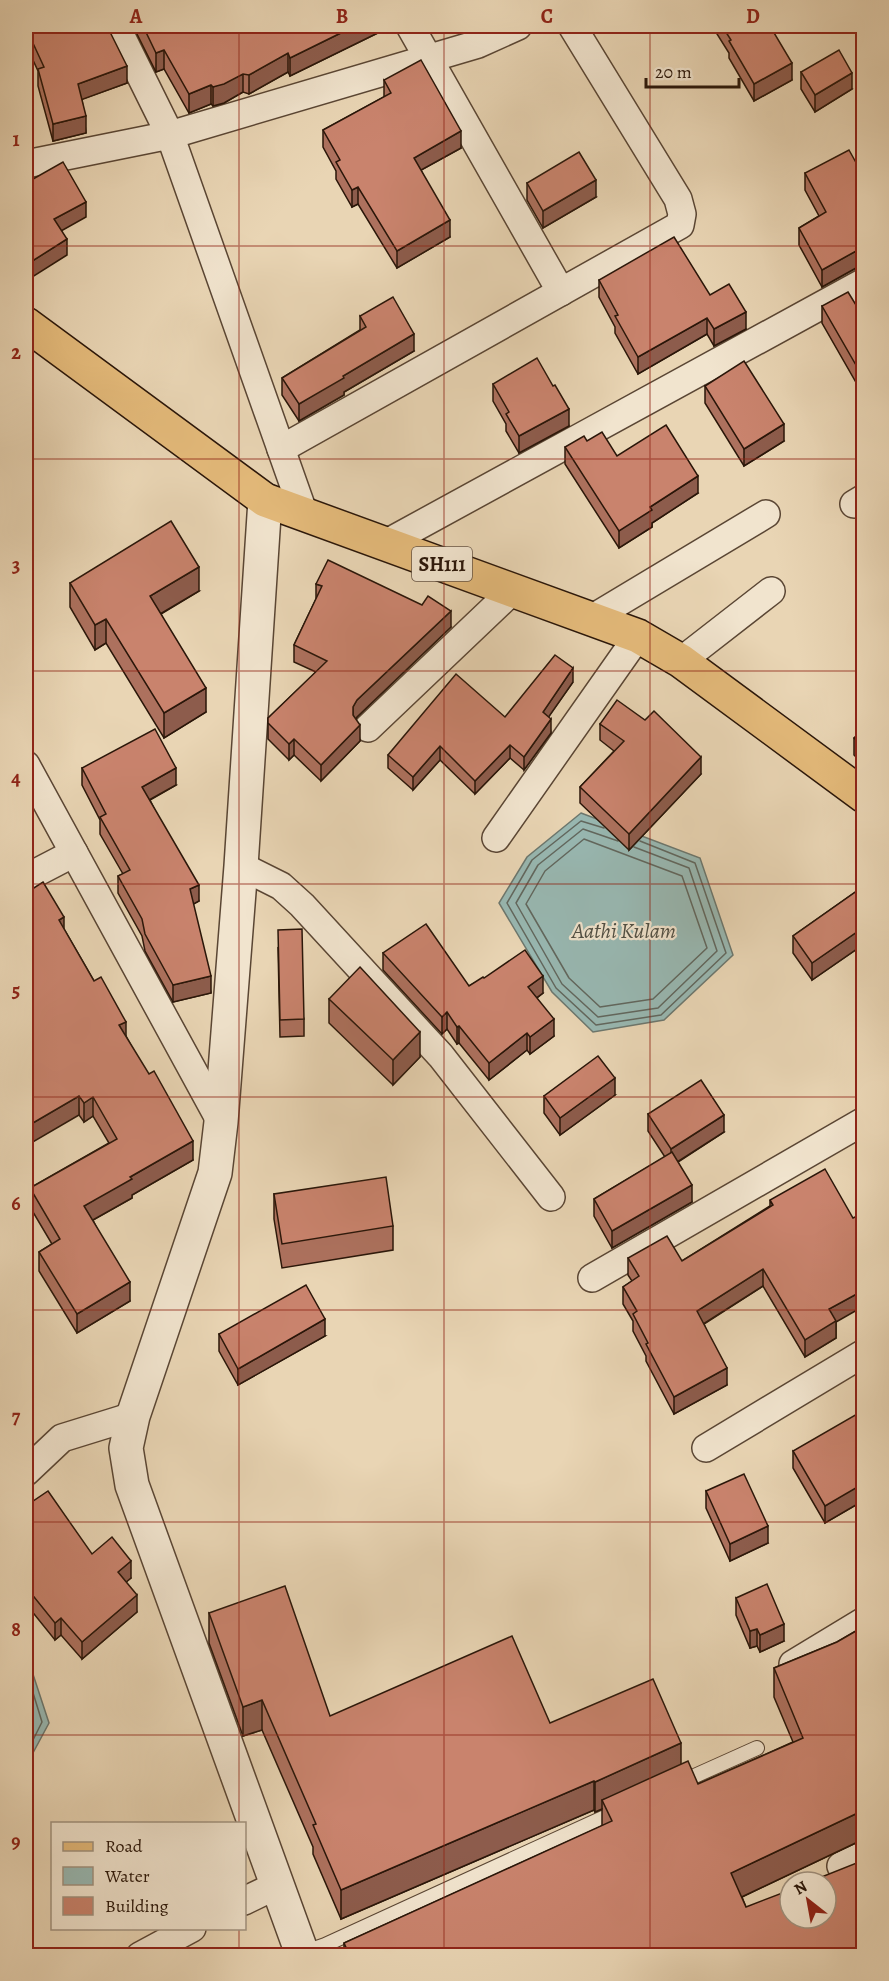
<svg xmlns="http://www.w3.org/2000/svg" width="889" height="1981" font-family="Alegreya,serif">
<style>
.water{fill:#98b8b2;stroke:#6c776e;stroke-width:1.5}
.lines{fill:none;stroke-linecap:round;stroke-linejoin:round}
.shore{stroke:#61675e;stroke-width:1.5}
.service-casing{stroke:#5a4634;stroke-width:16}
.minor-casing{stroke:#5a4634;stroke-width:30}
.tertiary-casing{stroke:#5a4634;stroke-width:36}
.primary-casing{stroke:#2a1609;stroke-width:36}
.service{stroke:#f1e4ce;stroke-width:14}
.minor{stroke:#f1e4ce;stroke-width:27}
.tertiary{stroke:#f1e4ce;stroke-width:33}
.primary{stroke:#e4ba7a;stroke-width:33}
.wall{fill:#ad715e;stroke:#2a1609;stroke-width:1.5}
.shaded-wall{fill:#8d5c4c;stroke:#2a1609;stroke-width:1.5}
.building{fill:#c9836d;stroke:#2a1609;stroke-width:1.5}
.grid{fill:none;stroke:#8f2418;stroke-width:1.5;stroke-opacity:0.55}
.labels{text-anchor:middle;stroke-width:4.5;stroke-linejoin:round;paint-order:stroke}
.shield{fill:#f1e4ce;stroke:#665444;stroke-width:1.5}
.shield-label{font-size:20px;font-weight:bold;fill:#2a1609}
.water-label{font-size:22px;font-style:italic;fill:#504f44;stroke:#f1e4ce}
.neatline{fill:none;stroke:#8f2418;stroke-width:2}
.grid-label{font-size:20px;text-anchor:middle;font-weight:bold;fill:#8f2418}
</style>
<rect width="100%" height="100%" fill="#e9d5b4"/>
<filter id="stains"><feTurbulence type="fractalNoise" baseFrequency=".00333" numOctaves="4"/><feColorMatrix values="0 0 0 0 .2 0 0 0 0 .09 0 0 0 0 .02 0 0 0 .5 -.17"/></filter>
<radialGradient id="worn" r=".72"><stop offset=".6" stop-color="#630" stop-opacity="0"/><stop offset="1" stop-color="#630" stop-opacity=".3"/></radialGradient>
<g class="water">
<path d="M581,813L700,858L733,955L664,1020L593,1032L552,992L499,903L527,857Z"/>
<path d="M26,1656H27L49,1723L26,1766Z"/>
</g>
<g class="lines">
<g class="shore">
<path d="M604,828L581,821L532,860L507,903L556,988L596,1025L661,1015L726,953L695,863L640,841"/>
<path d="M584,839L682,876L707,948L653,999L600,1007L569,978L526,904L545,871Z"/>
<path d="M618,841L583,829L538,865L516,903L562,984L598,1017L658,1008L717,951L689,868L634,847"/>
<path d="M26,1670L42,1722L26,1754"/>
</g>
<g class="service-casing">
<g id="service">
<path d="M679,1783L757,1748"/>
<path d="M302,1953L325,1945L618,1811"/>
</g>
</g>
<g class="minor-casing">
<g id="minor">
<path d="M410,26L561,292"/>
<path d="M26,164L170,135L116,26"/>
<path d="M281,449L680,225L682,214L678,199L572,26"/>
<path d="M854,504L864,498"/>
<path d="M304,514L170,135L478,44L518,26"/>
<path d="M385,544L864,282"/>
<path d="M591,619L766,514"/>
<path d="M681,661L771,591"/>
<path d="M368,728L513,590"/>
<path d="M26,765L221,1122"/>
<path d="M496,838L638,636"/>
<path d="M241,866L281,886L302,905L441,1056L551,1197"/>
<path d="M26,878L74,853"/>
<path d="M592,1278L864,1121"/>
<path d="M706,1448L864,1353"/>
<path d="M26,1472L62,1438L133,1416"/>
<path d="M793,1664L864,1621"/>
<path d="M841,1866L864,1855"/>
<path d="M244,1901L277,1885"/>
<path d="M140,1956L192,1928"/>
</g>
</g>
<g class="tertiary-casing">
<path id="tertiary" d="M265,500L241,866L221,1122L215,1173L133,1416L126,1448L132,1485L303,1956"/>
</g>
<g class="primary-casing">
<path id="primary" d="M26,324L265,500L638,636L681,661L864,796"/>
</g>
<use href="#service" class="service"/>
<use href="#minor" class="minor"/>
<use href="#tertiary" class="tertiary"/>
<use href="#primary" class="primary"/>
</g>
<g class="wall">
<path d="M26,26L127,83L82,99L86,133L53,141L38,86V71L26,45Z"/>
<path d="M133,26H392L290,76L288,72L249,94L243,92L224,103L213,106L211,104L189,113L164,69L156,72Z"/>
<path d="M712,26H770L792,80L754,101L729,58V53Z"/>
<path d="M801,72L852,89L815,112L801,89Z"/>
<path d="M384,80L461,148L421,170L450,237L397,268L358,204L352,207L336,179V171L323,147V130L384,97Z"/>
<path d="M805,173L864,177V268H856L822,287L799,245V228L819,216L805,190Z"/>
<path d="M527,183L596,197L543,228L527,200Z"/>
<path d="M599,280L710,295L746,329L714,346L707,334L638,374L615,333V327L599,297Z"/>
<path d="M822,306L864,318V417L860,411V394L862,393L822,323Z"/>
<path d="M360,316L414,351L344,392V395L299,421L282,395V378L360,330Z"/>
<path d="M493,384L553,386L569,426L519,453L506,431V424L493,401Z"/>
<path d="M705,386L784,441L744,466L705,403Z"/>
<path d="M587,441L617,456L698,493L652,523V527L619,548L565,464V447Z"/>
<path d="M70,583L199,591L161,614L206,712L164,738L106,643L95,650L70,607Z"/>
<path d="M316,584L451,627L357,717L356,719L360,741L321,781L294,755L289,760L268,739V718L316,672L294,662V645L316,599Z"/>
<path d="M573,682L548,717L551,733L524,770L510,758L475,794L440,760L413,790L388,768V755L505,717Z"/>
<path d="M600,724L701,774L629,850L580,803V787L614,751L600,740Z"/>
<path d="M864,729V765L854,755V738Z"/>
<path d="M82,768L176,785L150,800L199,901L193,904L211,993L173,1002L145,951L142,936L118,893V876L123,874L100,834V820L82,785Z"/>
<path d="M864,886V944L812,980L793,953V936Z"/>
<path d="M64,929L126,1036L193,1160L132,1195V1198L93,1220L130,1301L77,1333L39,1271V1252L52,1244L30,1207V1188L109,1143L93,1116L84,1122L79,1115Z"/>
<path d="M278,947L304,1019V1036L280,1037Z"/>
<path d="M383,953L469,986L484,978L543,993L537,998L554,1036L530,1054L527,1050L489,1080L459,1043L457,1044L447,1029L442,1034L383,970Z"/>
<path d="M329,999L420,1057L393,1085L329,1023Z"/>
<path d="M615,1095L560,1135L544,1113V1096Z"/>
<path d="M648,1114L724,1132L678,1162L692,1202L612,1248L594,1216V1199L665,1157L648,1131Z"/>
<path d="M274,1194L393,1226V1250L282,1268L274,1219Z"/>
<path d="M770,1200L836,1322V1338L805,1357L763,1286L704,1324L727,1385L674,1414L646,1361V1356L633,1331V1321L623,1304V1287L632,1281L628,1275V1258L682,1261L770,1206Z"/>
<path d="M219,1334L325,1336L238,1385L219,1351Z"/>
<path d="M793,1451L861,1499V1502L825,1523L793,1468Z"/>
<path d="M706,1491L768,1543L730,1561L706,1508Z"/>
<path d="M26,1506L92,1554L131,1578L126,1582L137,1612L82,1659L61,1635L55,1640L26,1604Z"/>
<path d="M736,1598L784,1641L760,1652L757,1646L750,1648L736,1615Z"/>
<path d="M209,1613L330,1716L550,1723L681,1764L698,1784L793,1742L774,1697V1668L837,1642L861,1628V1624L864,1622V1839L742,1897L746,1907L864,1956H344V1943L602,1826V1809L595,1812L594,1810L341,1919L313,1854V1847L262,1730L243,1736L209,1643Z"/>
</g>
<g class="shaded-wall">
<path d="M355,26H392L290,76V58Z"/>
<path d="M164,50V69L156,72V53Z"/>
<path d="M288,53V72L249,94V75Z"/>
<path d="M792,63V80L754,101V84Z"/>
<path d="M127,66V83L78,101V84Z"/>
<path d="M852,73V89L815,112V95Z"/>
<path d="M243,74V92L224,103L213,106V87Z"/>
<path d="M211,85V104L189,113V94Z"/>
<path d="M86,116V133L53,141V124Z"/>
<path d="M461,131V148L414,174V158Z"/>
<path d="M596,180V197L543,228V211Z"/>
<path d="M358,187V204L352,207V190Z"/>
<path d="M86,202V217L54,235V219Z"/>
<path d="M450,220V237L397,268V251Z"/>
<path d="M67,239V255L26,281V265Z"/>
<path d="M856,251V268L822,287V270Z"/>
<path d="M746,312V329L714,346V329Z"/>
<path d="M707,318V334L638,374V357Z"/>
<path d="M414,334V351L344,392V395L299,421V404L343,376Z"/>
<path d="M569,409V426L519,453V436Z"/>
<path d="M784,424V441L744,466V449Z"/>
<path d="M698,476V493L652,523V527L619,548V531L650,507Z"/>
<path d="M199,567V591L150,620V596Z"/>
<path d="M451,611V627L357,717L353,723V707L357,700Z"/>
<path d="M106,619V643L95,650V625Z"/>
<path d="M573,668V682L543,725V712Z"/>
<path d="M206,688V712L164,738V713Z"/>
<path d="M551,719V733L524,770V757Z"/>
<path d="M360,725V741L321,781V765Z"/>
<path d="M294,739V755L289,760V744Z"/>
<path d="M510,745V758L475,794V781Z"/>
<path d="M440,746V760L413,790V777Z"/>
<path d="M701,757V774L629,850V834Z"/>
<path d="M176,768V785L142,804V787Z"/>
<path d="M199,885V901L190,906V889Z"/>
<path d="M64,917V936L59,920Z"/>
<path d="M864,927V944L812,980V963Z"/>
<path d="M211,976V993L173,1002V985Z"/>
<path d="M543,976V993L528,1004V987Z"/>
<path d="M447,1012V1029L442,1034V1017Z"/>
<path d="M554,1019V1036L530,1054V1037Z"/>
<path d="M126,1022V1041L119,1025Z"/>
<path d="M459,1026V1043L457,1044V1027Z"/>
<path d="M420,1032V1057L393,1085V1060Z"/>
<path d="M527,1033V1050L489,1080V1063Z"/>
<path d="M615,1078V1095L560,1135V1118Z"/>
<path d="M79,1096V1115L26,1146V1127Z"/>
<path d="M93,1097V1116L84,1122V1103Z"/>
<path d="M724,1115V1132L671,1166V1149Z"/>
<path d="M193,1141V1160L132,1195V1198L84,1225V1206L130,1177Z"/>
<path d="M692,1185V1202L612,1248V1231Z"/>
<path d="M763,1269V1286L697,1328V1311Z"/>
<path d="M130,1282V1301L77,1333V1314Z"/>
<path d="M864,1290V1306L836,1322V1338L805,1357V1340L829,1309Z"/>
<path d="M325,1319V1336L238,1385V1369Z"/>
<path d="M727,1368V1385L674,1414V1397Z"/>
<path d="M864,1481V1497L861,1499V1502L825,1523V1506Z"/>
<path d="M768,1526V1543L730,1561V1544Z"/>
<path d="M131,1561V1578L118,1589V1572Z"/>
<path d="M137,1595V1612L82,1659V1642Z"/>
<path d="M61,1618V1635L55,1640V1623Z"/>
<path d="M784,1624V1641L760,1652V1635Z"/>
<path d="M757,1629V1646L750,1648V1631Z"/>
<path d="M262,1700V1730L243,1736V1707Z"/>
<path d="M681,1743V1773L602,1800V1809L595,1812V1782Z"/>
<path d="M594,1781V1810L341,1919V1890Z"/>
<path d="M864,1810V1839L731,1902V1873Z"/>
</g>
<g class="building">
<path d="M26,26H107L127,66L78,84L86,116L53,124L38,69L44,67L26,28Z"/>
<path d="M143,26H355L290,58L288,53L249,75L243,74L224,84L213,87L211,85L189,94L164,50L156,53Z"/>
<path d="M722,26H770L792,63L754,84L729,41L731,40Z"/>
<path d="M839,50L852,73L815,95L801,72Z"/>
<path d="M421,60L461,131L414,158L450,220L397,251L358,187L352,190L336,162L340,160L323,130L391,93L384,80Z"/>
<path d="M849,150L864,177V251H856L822,270L799,228L826,212L805,173Z"/>
<path d="M579,152L596,180L543,211L527,183Z"/>
<path d="M63,162L86,202L54,219L67,239L26,265V183Z"/>
<path d="M674,237L710,295L729,284L746,312L714,329L707,318L638,357L615,316L618,315L599,280Z"/>
<path d="M848,292L864,318V379L822,306Z"/>
<path d="M393,297L414,334L343,376L344,378L299,404L282,378L366,327L360,316Z"/>
<path d="M537,358L553,386L555,385L569,409L519,436L506,414L509,412L493,384Z"/>
<path d="M744,361L784,424L744,449L705,386Z"/>
<path d="M864,392V400L860,394Z"/>
<path d="M666,425L698,476L650,507L652,510L619,531L565,447L584,436L587,441L602,432L617,456Z"/>
<path d="M171,521L199,567L150,596L206,688L164,713L106,619L95,625L70,583Z"/>
<path d="M328,560L422,605L428,596L451,611L357,700L353,707V715L360,725L321,765L294,739L289,744L268,723V718L327,661L294,645L322,586L316,584Z"/>
<path d="M555,655L573,668L543,712L551,719L524,757L510,745L475,781L440,746L413,777L388,755L456,674L505,717Z"/>
<path d="M617,700L645,720L654,711L701,757L629,834L580,787L624,741L600,724Z"/>
<path d="M155,729L176,768L142,787L199,885L190,889L211,976L173,985L145,934L142,919L118,876L130,870L100,817L106,814L82,768Z"/>
<path d="M864,729V748L854,738Z"/>
<path d="M43,882L64,917L59,920L94,981L101,977L126,1022L119,1025L149,1074L154,1071L193,1141L130,1177L132,1179L84,1206L130,1282L77,1314L39,1252L60,1239L30,1188L117,1139L93,1097L84,1103L79,1096L26,1127V893Z"/>
<path d="M864,886V927L812,963L793,936Z"/>
<path d="M426,924L469,986L483,977L484,978L525,950L543,976L528,987L554,1019L530,1037L527,1033L489,1063L459,1026L457,1027L447,1012L442,1017L383,953Z"/>
<path d="M302,929L304,1019L280,1020L278,930Z"/>
<path d="M360,967L420,1032L393,1060L329,999Z"/>
<path d="M598,1056L615,1078L560,1118L544,1096Z"/>
<path d="M701,1080L724,1115L671,1149L648,1114Z"/>
<path d="M672,1152L692,1185L612,1231L594,1199Z"/>
<path d="M825,1169L853,1218L864,1213V1290L829,1309L836,1321L805,1340L763,1269L697,1311L727,1368L674,1397L646,1344L648,1343L633,1314L637,1311L623,1287L639,1276L628,1258L667,1236L682,1261L773,1205L770,1200Z"/>
<path d="M386,1177L393,1226L282,1244L274,1194Z"/>
<path d="M306,1285L325,1319L238,1369L219,1334Z"/>
<path d="M864,1410V1481L859,1483L861,1485L825,1506L793,1451Z"/>
<path d="M744,1474L768,1526L730,1544L706,1491Z"/>
<path d="M48,1491L92,1554L112,1537L131,1561L118,1572L137,1595L82,1642L61,1618L55,1623L26,1587V1506Z"/>
<path d="M767,1584L784,1624L760,1635L757,1629L750,1631L736,1598Z"/>
<path d="M285,1586L330,1716L512,1636L550,1723L653,1679L681,1743L595,1782L594,1781L341,1890L313,1825L316,1824L262,1700L243,1707L209,1613Z"/>
<path d="M864,1622V1810L731,1873L746,1907L790,1890V1918H826V1882H809L864,1860V1956H350L344,1943L612,1821L602,1800L688,1761L698,1784L803,1738L774,1668L837,1642L863,1627L861,1624Z"/>
</g>
<path class="grid" d="M239,26V1824M444,26V1956M650,26V1956M26,246H864M26,459H864M26,671H864M26,884H864M26,1097H864M26,1310H864M26,1522H864M26,1735H864M239,1928V1956"/>
<g class="labels">
<rect class="shield" x="412" y="547" width="60" height="34" rx="4.5"/>
<g class="shield-label">
<text x="442" y="571">SH111</text>
</g>
<g class="water-label">
<text x="624" y="938">Aathi Kulam</text>
</g>
</g>
<rect width="889" height="1981" fill="none" stroke="#e9d5b4" stroke-width="66"/>
<rect x="51" y="1822" width="195" height="108" fill="#f1e4ce" stroke="#a1927f" stroke-width="1.5"/>
<rect x="63" y="1842" width="30" height="9" fill="#e4ba7a" stroke="#a1927f" stroke-width="1.5"/>
<text x="105" y="1852" font-size="18" fill="#2a1609">Road</text>
<rect x="63" y="1867" width="30" height="18" fill="#98b8b2" stroke="#a1927f" stroke-width="1.5"/>
<text x="105" y="1882" font-size="18" fill="#2a1609">Water</text>
<rect x="63" y="1897" width="30" height="18" fill="#c9836d" stroke="#a1927f" stroke-width="1.5"/>
<text x="105" y="1912" font-size="18" fill="#2a1609">Building</text>
<g transform="translate(808 1900) rotate(329)"><circle r="28" fill="#f1e4ce" stroke="#a1927f" stroke-width="1.5"/>
<path d="M0-4.5L10 22L0 15L-10 22Z" fill="#8f2418"/>
<text y="-9" font-size="16" font-weight="bold" text-anchor="middle" fill="#2a1609">N</text>
</g>
<path d="M646 78v9h93v-9" fill="none" stroke="#2a1609" stroke-width="3"/>
<text x="655" y="78" font-size="18" fill="#2a1609" stroke="#f1e4ce" stroke-width="4.5" paint-order="stroke">20 m</text>
<rect x="33" y="33" width="823" height="1915" class="neatline"/>
<g class="grid-label">
<text x="136" y="23">A</text>
<text x="342" y="23">B</text>
<text x="547" y="23">C</text>
<text x="753" y="23">D</text>
<text x="16" y="146">1</text>
<text x="16" y="359">2</text>
<text x="16" y="572">3</text>
<text x="16" y="785">4</text>
<text x="16" y="997">5</text>
<text x="16" y="1210">6</text>
<text x="16" y="1423">7</text>
<text x="16" y="1636">8</text>
<text x="16" y="1848">9</text>
</g>
<rect width="100%" height="100%" filter="url(#stains)"/>
<rect width="100%" height="100%" fill="url(#worn)"/>
</svg>
